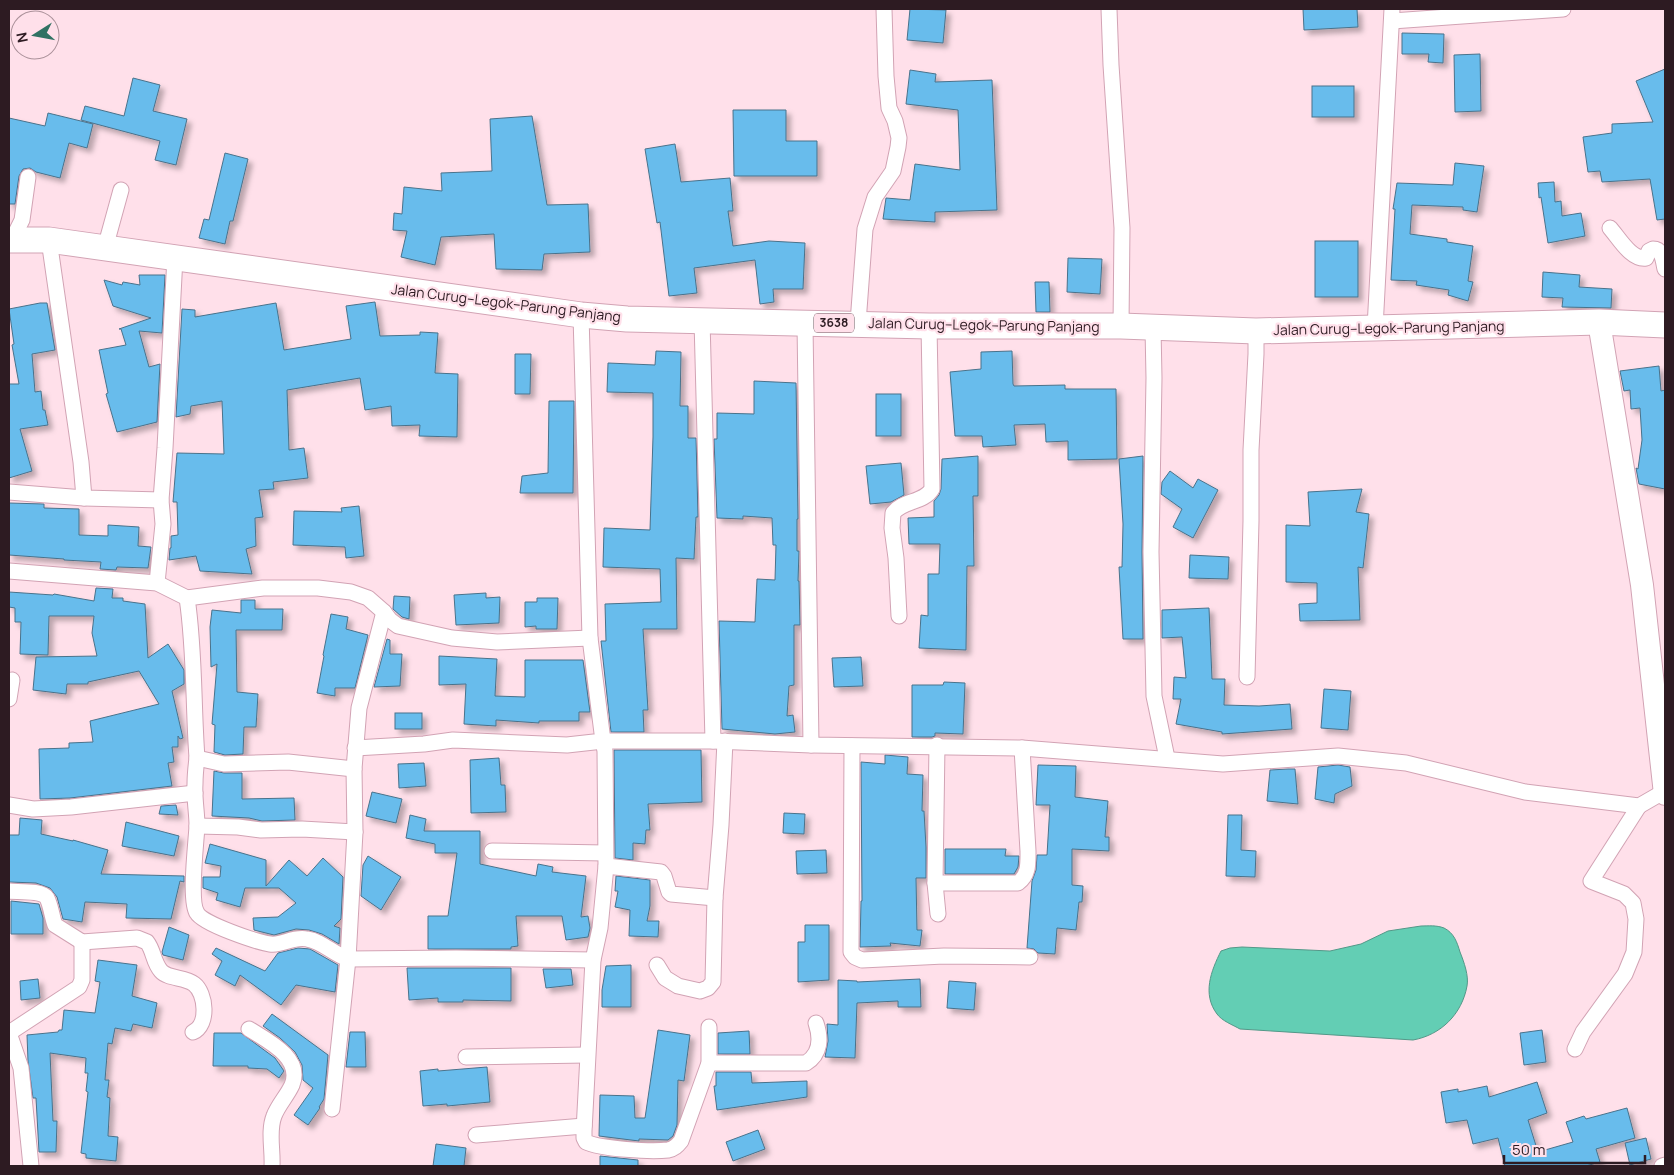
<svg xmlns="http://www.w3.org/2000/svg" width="1674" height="1175" font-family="Manrope,sans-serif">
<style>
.water{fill:#63ceb4;stroke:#539888}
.building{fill:#68bcec;stroke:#49728b;filter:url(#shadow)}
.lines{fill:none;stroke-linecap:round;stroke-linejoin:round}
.street-casing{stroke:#d2a3b4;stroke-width:17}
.secondary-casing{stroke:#d2a3b4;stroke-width:24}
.primary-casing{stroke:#d2a3b4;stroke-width:27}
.street{stroke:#fff;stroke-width:15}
.secondary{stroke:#fff;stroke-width:22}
.primary{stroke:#fff;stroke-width:25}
.labels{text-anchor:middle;stroke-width:4.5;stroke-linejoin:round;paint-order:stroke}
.shield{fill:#ffe0ea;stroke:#6c565e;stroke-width:1}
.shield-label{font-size:12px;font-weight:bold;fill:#2d1b22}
.street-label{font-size:14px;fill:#2d1b22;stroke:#ffe0ea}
</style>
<defs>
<filter id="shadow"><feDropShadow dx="4.5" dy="4.5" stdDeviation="2.5" flood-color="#0004"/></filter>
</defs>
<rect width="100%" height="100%" fill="#ffe0ea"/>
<path class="water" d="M1421,926C1429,926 1436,925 1444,928C1454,933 1457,942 1460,952C1464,962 1469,976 1467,986C1462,1014 1441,1035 1413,1040L1240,1029C1233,1025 1222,1021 1217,1014C1202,994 1211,971 1221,951L1230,948L1242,947L1330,951L1361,944L1388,931Z"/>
<g class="building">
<path d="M910,9L946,10L943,43L907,40Z"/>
<path d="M1303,9H1357L1358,27L1304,30Z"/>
<path d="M1402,33L1444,34L1443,63L1428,62L1429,54H1402Z"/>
<path d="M1480,54L1481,111L1455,112L1454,55Z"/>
<path d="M1665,69V219L1657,220L1650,179L1602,182L1600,171L1588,172L1583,137L1612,133V124L1653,122L1636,81Z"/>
<path d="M910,70L936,74L935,82L992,80L997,210L935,212V222L883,219L886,198L910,200L915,164L960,170L958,110L906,104Z"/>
<path d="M133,78L160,85L153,111L187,119L176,165L155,160L160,141L81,120L85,106L124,116Z"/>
<rect x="1312" y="86" width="42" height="31"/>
<path d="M733,110H786V141H817V176H734Z"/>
<path d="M48,113L93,124L87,148L69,143L60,178L36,172L30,168L23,169L19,176L15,204H9V118L45,126Z"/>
<path d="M532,116L547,205L588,204L590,252L544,254L542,270L496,269L494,234L441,237L435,265L401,257L407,231L393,230L394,213L402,214L404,187L442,191L441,173L492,171L490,119Z"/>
<path d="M675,144L681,182L730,178L733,211H728L733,246L769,241L805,243L803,289H773L774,302L760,304L755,260L694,268L697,293L669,296L660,222L657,223L645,149Z"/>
<path d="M225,153L248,159L233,221H230L225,244L199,238L204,219L209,220Z"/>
<path d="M1455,163L1484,166L1477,212L1463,210V207L1412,205L1410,234L1447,239V242L1473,246L1468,281L1473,282L1468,301L1448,295L1449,290L1416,285L1417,281L1391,280L1395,209H1393L1397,183L1453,185Z"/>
<path d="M1554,182L1555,202L1561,201L1562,216L1581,213L1585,236L1548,243L1541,197L1539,198L1538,183Z"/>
<rect x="1315" y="241" width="43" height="56"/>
<path d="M1068,258L1102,259L1100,294L1067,292Z"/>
<path d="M1543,272L1580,275L1579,287L1612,289L1611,308L1562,307L1563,298L1542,297Z"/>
<path d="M139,275H165L162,333L139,331L149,367L160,364L157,422L117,432L106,394L108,393L99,350L126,345L121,329H119L151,318L113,306L104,280L122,285L123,282L140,285Z"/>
<path d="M1035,282H1049L1050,312H1036Z"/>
<path d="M375,302L380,336L420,335V332L438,333L435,373L458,374L457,437L419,436L420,425L392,426L391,406L365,410L360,378L287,390L289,450L304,448L308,478L273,482L274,489L259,490L263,517L255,518L256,546L246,549L252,574L200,571L196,556L169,560L170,548H171V536L178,535L177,502H173L177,453L224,454L222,401L191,406L190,414L176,417L182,309L195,310V317L276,303L284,350L351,339L346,306Z"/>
<path d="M40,303H47L55,350L32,354L35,392L41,391L43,410H45L48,425L20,429L32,471L9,478V384H19L12,345L14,344L9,309Z"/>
<path d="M656,351L681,352L680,406H688V438H696L698,517H696L694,559L676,558L677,629H643L648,710H643L644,732H611L601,641H606L605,604L661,602L660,569L603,567L604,528L650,530L653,437V393L607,392L608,363L655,365Z"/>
<path d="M1012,351L1013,384L1014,386L1065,385V389H1116L1117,459L1068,460V441L1046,442L1045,424L1014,425L1016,445L983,447L982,436H955L950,372L981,369V352Z"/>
<path d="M515,354H531L530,394H515Z"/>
<path d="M1659,366L1661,391L1665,390V489L1639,484L1636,468L1638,469L1642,440L1640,408L1631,409L1630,390L1624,391L1620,371Z"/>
<path d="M754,381L796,383L798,519H797V551H799L798,581H799L800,625H794V685L789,686L787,716L793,715L795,732L775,734L722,729L719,621L755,622L757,579L775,580L776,545H773L772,518L743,516V519L717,518L714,439H717V413L754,414Z"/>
<rect x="876" y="394" width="25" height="42"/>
<path d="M549,401H574L573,493H520L522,476L548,473Z"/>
<path d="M978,456V496H973L974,566H967L966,650L919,648L921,615L928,616V574H939L940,544H909L908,518L934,517V501L939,495L941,489L942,459Z"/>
<path d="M1143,456L1142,552L1143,639H1123L1119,567H1122L1123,524L1119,459Z"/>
<path d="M901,463L904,495L891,502L870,504L866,466Z"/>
<path d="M1170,471L1193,488L1198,479L1218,490L1193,538L1173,527L1182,509L1161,494L1162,482Z"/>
<path d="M1362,489L1356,512L1369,514L1363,568L1358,567L1360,620L1300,621L1299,604L1317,603V583L1286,582V525L1310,526L1308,492Z"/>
<path d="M9,503L44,504V508L79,509V535L108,536V525L139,527L138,546L151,547L148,568L117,567L116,570L100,569L101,562L64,560V559L9,555Z"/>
<path d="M359,506L364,556L346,558L345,547L293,545L294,511L342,512L341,508Z"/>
<path d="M1190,555L1229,557L1228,579L1189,578Z"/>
<path d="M96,588L113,589L112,598H123V601L145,604L148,658L168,644L184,670V684L172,691L183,738L180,739L178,736V747H172L174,762L168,763L172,786L70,798L40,799L39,749L69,748V743L93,742L90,721L159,704L139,671L88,682V684H67L66,694L33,690L36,657L97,656L92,633L94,616H49L48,655L20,654L21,622H15V608L9,607V592L53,595L54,594L94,601Z"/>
<path d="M486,593V598L500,597L499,623L456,625L454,595Z"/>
<path d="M394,596L410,597L409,619L402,617L393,609Z"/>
<path d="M537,598H558L557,629H536V626L525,627V602H537Z"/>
<path d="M241,600H255V609H283L282,630H236L237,692L258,694L256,727H244L243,754L225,755L214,752L215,725L212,724L217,664L211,667L210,627L212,610L241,613Z"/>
<path d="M1209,608L1212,679H1225L1224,705L1259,706L1290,704L1292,729L1222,734V732L1176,724L1181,699H1173L1174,677L1186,678L1182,637L1162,638V610Z"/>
<path d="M331,614L348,617L346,629L368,635L355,688H335V696L317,693L324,656L323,655Z"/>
<path d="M387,639L390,640V654H402L400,686L374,687Z"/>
<path d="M439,656L497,659L495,696L525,697V660H583L590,712H579V721H539V723L496,720V726L464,724L466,684L439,685Z"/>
<path d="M861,657L863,686L834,687L832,658Z"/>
<path d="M944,682L965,683L963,734L935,733V736L932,737H912V685H943Z"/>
<path d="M1324,689L1351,691L1348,730L1321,728Z"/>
<rect x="395" y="713" width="27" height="16"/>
<path d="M614,750H701L702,802L648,804L650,830H646L645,844L633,843V860L615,858Z"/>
<path d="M885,755L908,757L907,774L923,775L922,811H924L926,847V878H916L917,930H922L920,946L890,943L891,946L860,947L861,901H862L861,762L885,764Z"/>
<path d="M499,758L501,785H505L506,812L471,813L470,760Z"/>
<path d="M424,763L426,786L399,788L398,764Z"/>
<path d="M1038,765L1076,766L1075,797L1108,801L1105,837H1109V851L1072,849V885L1083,886L1082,902H1079L1076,930L1057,928L1055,954L1038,953L1034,949L1027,948L1032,881L1036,870L1037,855H1047L1050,805H1036Z"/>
<path d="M1338,765L1350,767L1352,786L1335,794L1334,803L1315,799L1318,767Z"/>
<path d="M1288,769H1295L1298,804L1267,801L1270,770Z"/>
<path d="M214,771L224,773H242V799L294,798L295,820L262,821L249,818L212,816Z"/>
<path d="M372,792L402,799L396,823L366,816Z"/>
<path d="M176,805L178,815L159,814L161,806Z"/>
<path d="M784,813L805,814L804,834L783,833Z"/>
<path d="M410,815L426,819L424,831H480V864L536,876L538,864L553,867L552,872L586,876L581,917L588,916L590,928L588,937L566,940L562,916H516L518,946L511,947V949H428V916H448L457,853H435V844L406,838Z"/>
<path d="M1228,815H1242L1241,850L1256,851L1255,877L1226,876Z"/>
<path d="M20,818L42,820L41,834L73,841V840L108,850L101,874L184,876V882L180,881L171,919L126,918L127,904L85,902L82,922L63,919L57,897L50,888L36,883L9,882V835H19Z"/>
<path d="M126,822L179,836L174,856L122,846Z"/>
<path d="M210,844L266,860V886L289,860L307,876L323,858L343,877L341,919L334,926L340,928L339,944L322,934L309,930L296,929L274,935L254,930L253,918L278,917L296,903L279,888H245L240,907L216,900L218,893L203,888V877H220L221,866L205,863Z"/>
<path d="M945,849H1006L1005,856H1019L1018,867L1014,874H945Z"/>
<path d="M826,850L827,873L797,874L796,851Z"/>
<path d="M368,856L401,877L381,910L361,896L363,865Z"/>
<path d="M616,876L650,880V906L647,921H659L658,937L629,936L630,910L615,907L618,891H615Z"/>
<path d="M11,901L39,904L43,918V934H11Z"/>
<path d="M805,925H829V980L798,982V942H805Z"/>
<path d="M169,927L189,935L183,960L163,955L162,952Z"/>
<path d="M216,948L265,971L278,953L298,948L310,949L338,965L335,992L296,985L281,1005L240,975L235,986L215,975L222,961L212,954Z"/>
<path d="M98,960L137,965L132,996L157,1003L152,1028L133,1024L131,1031L115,1028L112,1044L108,1043L105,1080H109L107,1097L110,1098L108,1136L118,1137L116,1161L86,1158V1154L81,1153L88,1092L86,1091L88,1073H85L86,1058L50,1053L53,1121H57L56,1152H39L36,1098H33L28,1061L27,1035L58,1032L59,1030H62L64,1010L95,1013L100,982L95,981Z"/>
<path d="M631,965V1007H602V990L606,966Z"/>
<path d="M407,968H511V1001L463,1000V1002H438V998L409,1000Z"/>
<path d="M543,969H571L573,985L546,988Z"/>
<path d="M38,979L40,998L21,1000L20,981Z"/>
<path d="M920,979L921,1007H898V1001L857,1003L855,1058L825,1057L828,1041L827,1024L838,1025V980L857,981V982Z"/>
<path d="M949,981L976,983L974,1010L947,1008Z"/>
<path d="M272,1014L328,1055L324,1099L319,1107L320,1108L308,1125L294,1115L313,1088L303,1080L302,1065L295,1052L280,1038L263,1026Z"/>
<path d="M658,1030L690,1035L684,1081L678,1080L677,1125L673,1136L668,1140L639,1139V1141L599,1136L600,1095L634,1096L635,1118H645Z"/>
<path d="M1542,1030L1546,1062L1524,1065L1520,1033Z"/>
<path d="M749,1031L750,1054H718V1033Z"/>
<path d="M350,1032H365L366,1067H346Z"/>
<path d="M214,1033H241L275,1058L284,1071L279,1078L267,1069L248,1068V1066H213Z"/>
<path d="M487,1067L490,1102L447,1106V1104L423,1106L420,1071L438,1069V1071Z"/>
<path d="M716,1072H751L752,1083L807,1081V1097L717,1110L714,1086H716Z"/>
<path d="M1537,1082L1547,1113L1528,1120L1538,1152L1573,1142L1566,1122L1584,1116L1586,1119L1627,1108L1635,1138L1596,1149L1600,1162L1586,1166H1505L1498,1138L1473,1144L1467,1120L1446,1123L1441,1092L1458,1089V1092L1487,1086L1489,1097Z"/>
<path d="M758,1130L765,1149L733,1161L726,1142Z"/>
<path d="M1646,1138L1651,1159L1630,1165L1625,1143Z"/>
<path d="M436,1144L466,1148L464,1166H433Z"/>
<path d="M600,1156L638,1160V1166H600Z"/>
</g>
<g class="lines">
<g class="street-casing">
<g id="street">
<path d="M1109,9L1111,65L1122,228L1121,326"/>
<path d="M1392,21L1563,9"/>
<path d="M1610,228C1619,238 1631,260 1646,258L1649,251L1653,249C1663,249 1663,261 1665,269"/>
<path d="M12,240L22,220L28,177"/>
<path d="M49,240L81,462L84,498"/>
<path d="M105,248L121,190"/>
<path d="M702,320L713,741"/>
<path d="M858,323L865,229L875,197L893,171L898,147L899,138L895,121L889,108L886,76L884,9"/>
<path d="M805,324L811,745"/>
<path d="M1153,328L1154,378L1151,552L1154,696L1167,758"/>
<path d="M1375,328L1392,9"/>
<path d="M9,492L84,498L161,500"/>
<path d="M9,571L157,583L187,598C195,651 193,704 197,758L224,764L288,762L354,769"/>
<path d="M157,583L163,524L161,500L165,448L175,257"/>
<path d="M187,598L263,588H318L351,592L368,598L384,612L390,620L398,626L452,638L497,642L590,638"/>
<path d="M899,616L896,558L892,528L893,513C903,500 924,503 932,489L929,326"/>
<path d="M1247,677L1251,521V450L1256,354V331"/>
<path d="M9,699L12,680"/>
<path d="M937,745L935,883L938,914"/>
<path d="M852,746L851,952L855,957L862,960L944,956L1030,957"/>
<path d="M355,748L424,744L453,740L567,745L603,741L590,638L581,315"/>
<path d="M197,758C196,766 195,775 195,784C194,798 197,812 197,826C196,844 189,901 197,913C203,924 257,942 270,944C283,946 292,936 307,939C322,941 333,954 348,959L456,958L593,960"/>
<path d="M9,805L33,809L71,807L195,793"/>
<path d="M197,826L238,827L261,830L302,829L355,832"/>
<path d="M492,851L605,853"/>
<path d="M606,866L661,872L664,876L669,892L671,894L715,898"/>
<path d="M935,883H1018C1029,875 1028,863 1028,851L1022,748"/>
<path d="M9,891C18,892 42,890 47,898C51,906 52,917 55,925L82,942L137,938L147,942C154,951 153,962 161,971C168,979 185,977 194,984C206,993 209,1025 193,1032"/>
<path d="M657,965L665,978L678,986L700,991L708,988L713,982L715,898L721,825L725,741"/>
<path d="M709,1027V1063L681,1141C677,1146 674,1149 668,1150C651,1152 600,1149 586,1142L584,1138V1131L593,960L600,928L606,866L605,751L603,741H713L811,745L1022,748L1223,764L1338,756L1406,763L1525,792L1639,806L1665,791"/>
<path d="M249,1029C268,1041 303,1058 292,1085C287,1096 278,1105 274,1116C268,1131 273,1150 272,1166"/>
<path d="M9,1033L21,1068L31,1166"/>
<path d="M9,1033L79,987L82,980V942"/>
<path d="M1575,1049L1583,1032L1625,974L1634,952L1636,919L1633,903L1624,894L1591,881L1639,806"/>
<path d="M466,1057L587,1055"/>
<path d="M709,1063H806C821,1054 821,1038 816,1023"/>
<path d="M332,1109L348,959L355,832L354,769L359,708L384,612"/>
<path d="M476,1135L584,1126"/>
<path d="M1662,1166L1665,1165"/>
</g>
</g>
<g class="secondary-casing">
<path id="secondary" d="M1599,322L1642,585L1665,794"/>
</g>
<g class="primary-casing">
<path id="primary" d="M9,240H49L581,315L627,319L929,326H1121L1256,331L1599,322L1665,325"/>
</g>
<use href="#street" class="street"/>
<use href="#secondary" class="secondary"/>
<use href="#primary" class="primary"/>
</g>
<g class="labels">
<rect class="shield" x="814" y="313.5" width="40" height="19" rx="4"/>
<g class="shield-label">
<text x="834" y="327">3638</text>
</g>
<g class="street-label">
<text transform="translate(506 303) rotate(7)" y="5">Jalan Curug–Legok–Parung Panjang</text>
<text transform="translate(984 325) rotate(1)" y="5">Jalan Curug–Legok–Parung Panjang</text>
<text transform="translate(1389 328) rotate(-1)" y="5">Jalan Curug–Legok–Parung Panjang</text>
</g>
</g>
<rect width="1674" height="1175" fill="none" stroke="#2d1b22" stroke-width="20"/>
<g transform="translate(35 35) rotate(259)"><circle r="24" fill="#ffe0ea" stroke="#ab919a"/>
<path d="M0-4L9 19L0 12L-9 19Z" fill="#307263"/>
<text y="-8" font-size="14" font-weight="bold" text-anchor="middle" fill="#2d1b22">N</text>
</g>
<path d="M1504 1155v8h141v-8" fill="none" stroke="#2d1b22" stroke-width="2.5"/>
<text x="1512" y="1155" font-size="15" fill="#2d1b22" stroke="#ffe0ea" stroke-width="4" paint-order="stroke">50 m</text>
</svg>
